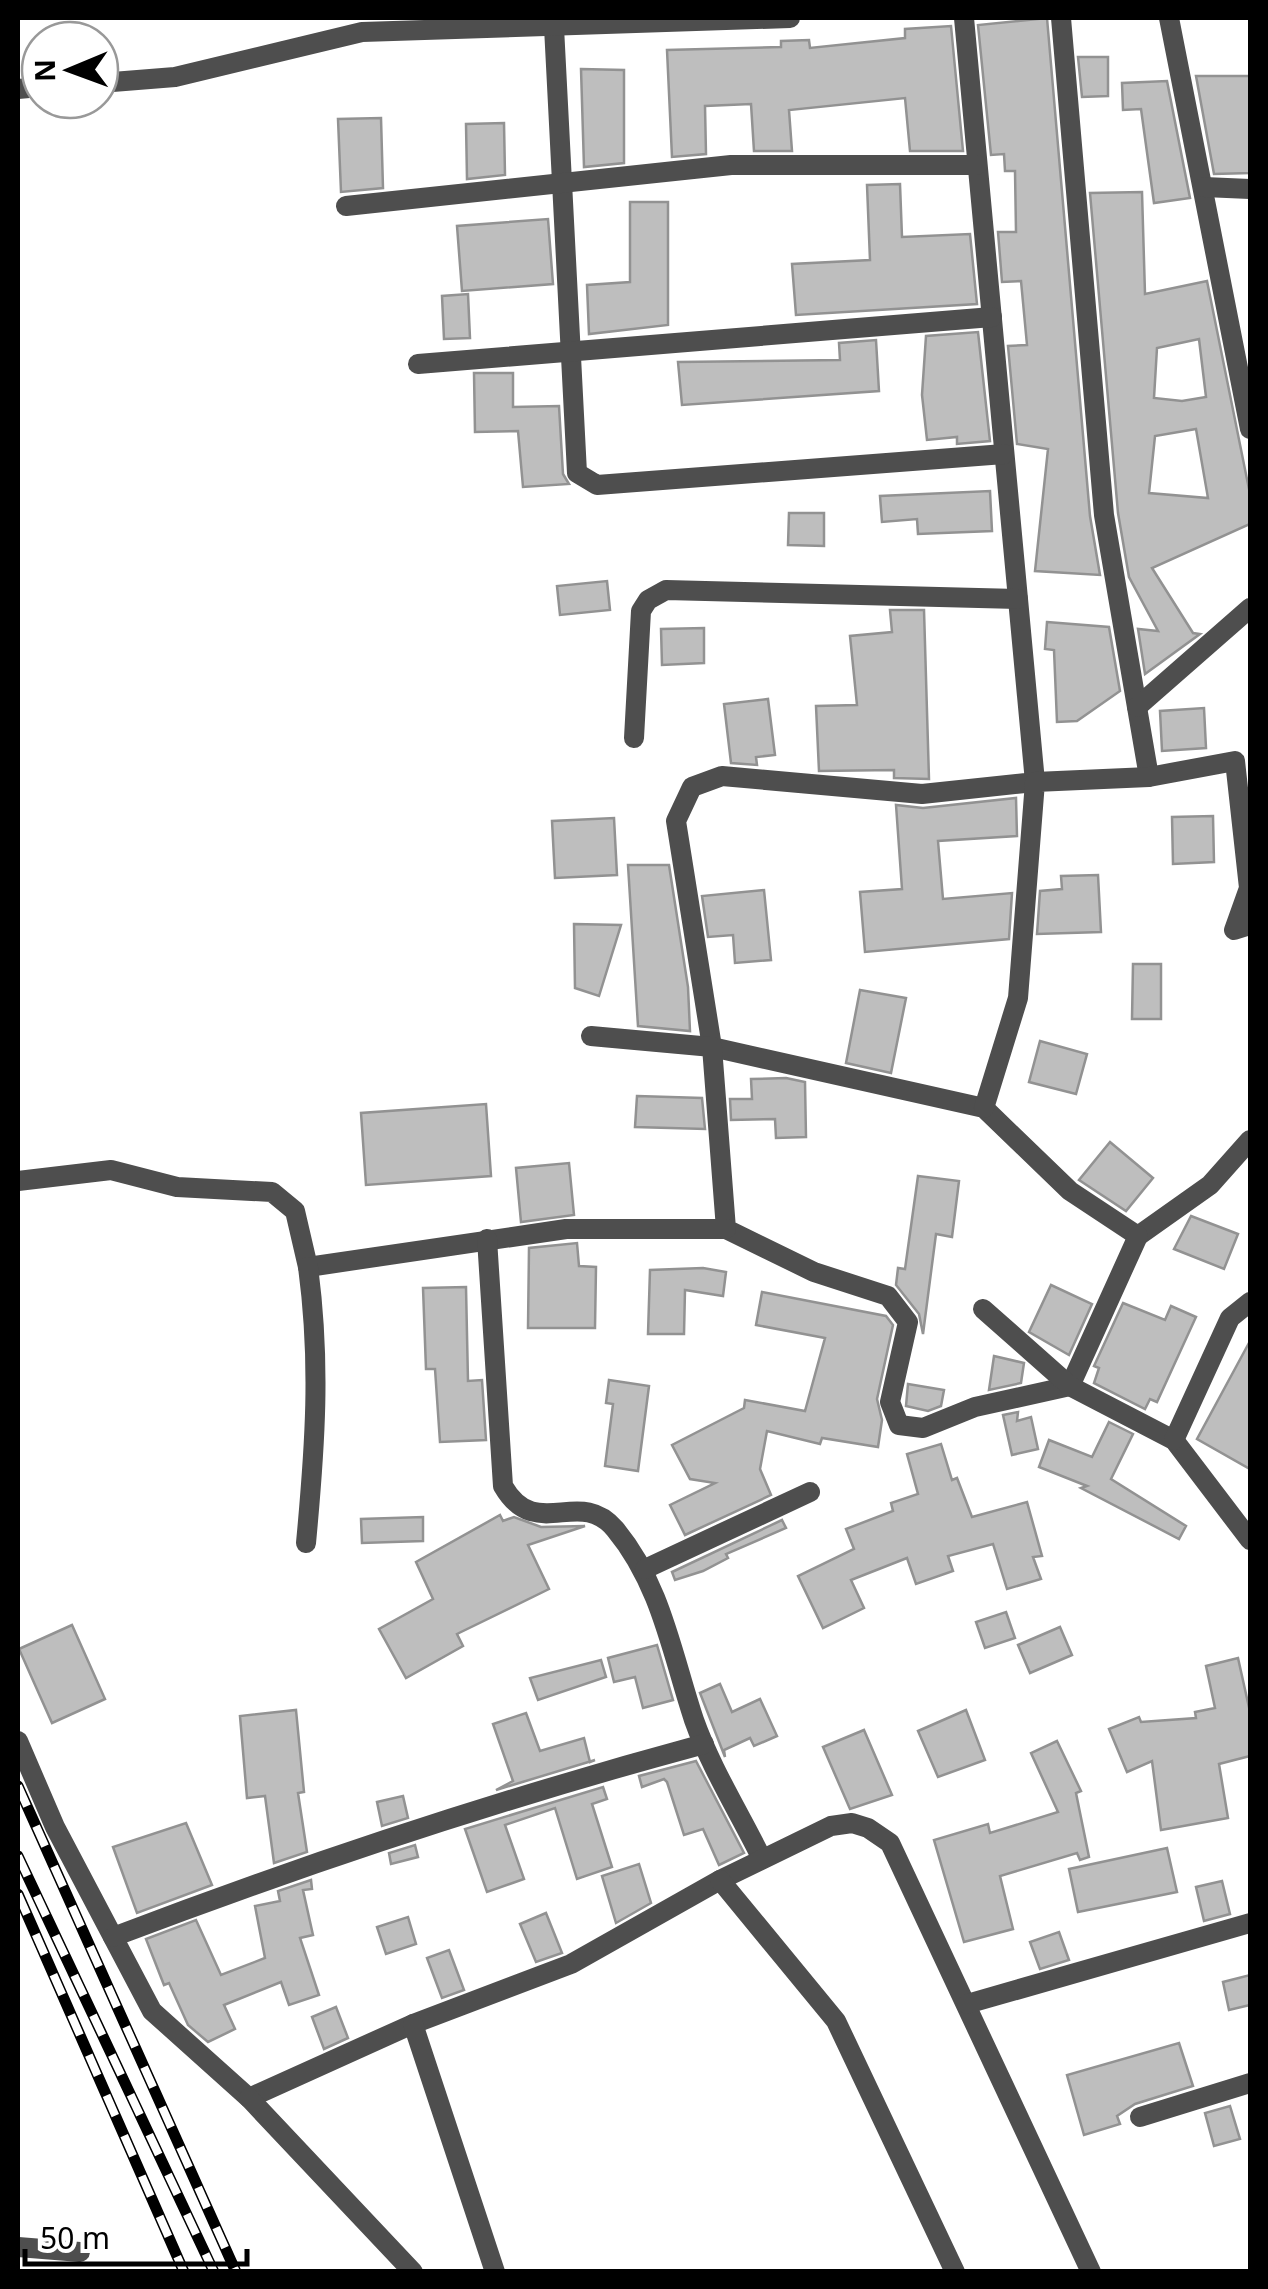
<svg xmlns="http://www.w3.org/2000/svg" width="1268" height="2289" font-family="'Noto Sans',sans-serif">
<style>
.building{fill:#bebebe;stroke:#929292;stroke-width:2.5;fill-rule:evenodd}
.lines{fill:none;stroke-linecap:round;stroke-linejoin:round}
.street{stroke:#4e4e4e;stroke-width:20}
.rail-casing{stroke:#000;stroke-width:11}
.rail{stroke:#fff;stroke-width:8;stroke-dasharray:22;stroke-linecap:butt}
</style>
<rect width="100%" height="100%" fill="#fff"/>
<g class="building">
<path d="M1047,18L1090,516L1100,575L1035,571L1048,449L1017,444L1008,346L1027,345L1021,281L1002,282L998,232H1016L1015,171H1005L1004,154L991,155L978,25Z"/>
<path d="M951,26L963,151H910L905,98L789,110L792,151H754L751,104L705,106L706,154L672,157L667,50L781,47V41L809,40L810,48L905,38V29Z"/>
<path d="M1078,57H1108V96L1082,97Z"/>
<path d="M581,69L624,70V163L584,167Z"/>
<path d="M1196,76H1250V173L1214,174Z"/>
<path d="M1167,81L1190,198L1154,203L1141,109L1123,110L1122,83Z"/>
<path d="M381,118L383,188L341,192L338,119Z"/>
<path d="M504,123L505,175L467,179L466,124Z"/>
<path d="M900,184L902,237L970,234L977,304L796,315L792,264L870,260L867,185Z"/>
<path d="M1142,192L1145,294L1207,281L1250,494V524L1152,568L1193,633L1200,634L1145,674L1138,629L1158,631L1129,577L1118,513L1090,193ZM1199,339L1206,397L1182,401L1154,398L1157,348ZM1196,429L1208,498L1149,493L1155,436Z"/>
<path d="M630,202H668V325L589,334L587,285L630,282Z"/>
<path d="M548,219L553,284L462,291L457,226Z"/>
<path d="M468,294L470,338L444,339L442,296Z"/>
<path d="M978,332L990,441L957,444V437L927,440L922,395L926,336Z"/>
<path d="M876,340L879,391L682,405L678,362L840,360L839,343Z"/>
<path d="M474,373H513V407L559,406L563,474L569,484L523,487L518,431L475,432Z"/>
<path d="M990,491L992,531L918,534L917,519L882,522L880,496Z"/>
<path d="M789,513H824V546L788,545Z"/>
<path d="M607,581L610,610L560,615L557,586Z"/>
<path d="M890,610H924L929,779L894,778V770L819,771L816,706L857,705L850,636L892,632Z"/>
<path d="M1047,622L1109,627L1120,691L1077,721L1057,722L1054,650L1045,649Z"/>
<path d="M704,628V663L662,665L661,629Z"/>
<path d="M768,699L775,755L756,757L757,765L731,763L724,704Z"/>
<path d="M1204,708L1206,748L1162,751L1160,711Z"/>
<path d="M1016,798L1017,836L938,841L943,899L1012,893L1009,939L865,952L860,892L902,889L896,805L923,808Z"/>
<path d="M1213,816L1214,862L1173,864L1172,817Z"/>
<path d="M614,818L617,875L555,878L552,821Z"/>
<path d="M628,865H669L688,987L690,1031L638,1026Z"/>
<path d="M1098,875L1101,932L1037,934L1040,891L1062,889L1061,876Z"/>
<path d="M764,890L771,960L735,963L733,935L708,937L702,896Z"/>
<path d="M574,924L621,925L599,996L575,988Z"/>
<path d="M1133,964H1161V1019H1132Z"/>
<path d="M860,990L906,998L891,1073L846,1063Z"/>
<path d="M1040,1041L1087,1054L1076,1094L1029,1082Z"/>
<path d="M786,1078L805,1082L806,1137L776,1138L775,1119L731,1120L730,1099H752L751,1079Z"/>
<path d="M637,1096L702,1098L705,1129L635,1127Z"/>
<path d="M486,1104L491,1176L366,1185L361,1113Z"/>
<path d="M1110,1142L1153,1178L1126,1211L1079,1180Z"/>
<path d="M569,1163L574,1215L521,1222L516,1168Z"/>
<path d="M918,1176L959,1181L952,1237L936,1234L923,1334L919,1314L896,1285L898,1268L905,1269Z"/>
<path d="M1191,1216L1238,1234L1224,1269L1174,1249Z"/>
<path d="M577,1243L579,1266L596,1267L595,1328H528L529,1248Z"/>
<path d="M703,1268L726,1272L723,1296L685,1290L684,1334H648L650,1270Z"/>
<path d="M1051,1285L1092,1304L1069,1355L1029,1332Z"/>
<path d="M466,1287L468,1381L482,1380L486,1440L440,1442L435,1369H426L423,1288Z"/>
<path d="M762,1292L886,1316L893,1325L877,1399L882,1420L878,1447L822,1438L820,1444L767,1431L760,1469L771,1495L685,1535L670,1505L715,1483L690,1479L672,1445L744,1408L745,1400L805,1411L825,1338L756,1325Z"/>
<path d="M1123,1303L1165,1320L1171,1306L1196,1317L1157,1402L1150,1399L1145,1409L1094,1383L1099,1368L1094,1366Z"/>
<path d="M1250,1341V1469L1197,1439Z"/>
<path d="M994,1356L1024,1363L1021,1383L989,1390Z"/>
<path d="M609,1380L649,1386L638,1471L605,1466L613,1404L606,1403Z"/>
<path d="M908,1384L944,1390L941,1406L928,1411L906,1406Z"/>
<path d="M1018,1412L1017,1421L1031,1417L1038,1449L1012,1455L1003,1415Z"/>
<path d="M1109,1422L1133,1434L1111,1479L1186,1526L1179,1539L1081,1488L1087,1486L1039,1467L1049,1440L1092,1457Z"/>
<path d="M941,1444L952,1480L957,1478L972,1517L1027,1502L1042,1556L1033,1557L1041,1579L1007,1589L993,1544L948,1556L953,1571L916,1584L907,1558L851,1580L864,1608L823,1628L798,1576L854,1549L846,1529L893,1511L891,1503L918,1494L907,1454Z"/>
<path d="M500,1515L503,1521L514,1517L541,1527L585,1526L528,1545L549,1589L457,1634L463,1646L406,1678L379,1629L433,1599L416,1562Z"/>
<path d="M423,1517V1541L362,1543L361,1519Z"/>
<path d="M782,1520L786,1528L726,1554L728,1558L703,1571L675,1580L672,1572Z"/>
<path d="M1006,1612L1015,1638L985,1648L976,1622Z"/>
<path d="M72,1625L105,1699L52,1723L19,1649Z"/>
<path d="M1060,1627L1072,1655L1030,1673L1018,1645Z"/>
<path d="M657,1645L673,1700L643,1708L635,1677L614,1682L608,1658Z"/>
<path d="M1238,1658L1250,1712V1756L1219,1764L1228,1818L1161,1830L1152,1761L1127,1772L1109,1729L1139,1717L1141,1722L1196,1718L1195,1712L1215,1708L1206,1666Z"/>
<path d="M601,1660L606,1677L538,1700L530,1678Z"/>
<path d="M720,1684L732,1712L760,1699L777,1736L754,1746L750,1738L724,1750L725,1757L700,1693Z"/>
<path d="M296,1710L304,1792L298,1793L307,1852L274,1863L265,1796L247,1798L240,1716Z"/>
<path d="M966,1710L985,1760L938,1777L918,1731Z"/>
<path d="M526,1713L540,1751L584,1738L590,1762L595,1760L496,1790L513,1781L493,1724Z"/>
<path d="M864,1730L892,1795L850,1809L823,1747Z"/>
<path d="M1057,1741L1081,1791L1076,1793L1089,1857L1080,1860L1077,1853L1000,1876L1013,1929L964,1942L934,1840L988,1824L990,1833L1058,1812L1031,1753Z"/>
<path d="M696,1761L744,1853L719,1865L703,1829L684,1835L667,1782L664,1779L642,1787L639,1776Z"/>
<path d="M603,1787L607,1799L592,1804L612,1867L577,1879L555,1808L505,1825L524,1879L487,1892L465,1829Z"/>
<path d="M403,1796L408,1818L382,1826L377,1802Z"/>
<path d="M186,1823L212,1885L137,1913L113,1847Z"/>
<path d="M415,1845L418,1857L391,1864L389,1853Z"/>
<path d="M1167,1848L1177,1892L1078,1912L1069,1869Z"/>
<path d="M639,1864L651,1903L616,1923L602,1876Z"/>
<path d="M311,1880L312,1889L303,1890L313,1935L300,1938L319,1995L289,2005L281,1982L224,2005L235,2029L208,2042L188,2025L169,1983L164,1985L146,1939L196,1920L221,1975L265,1958L255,1906L280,1901L278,1891Z"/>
<path d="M1222,1881L1230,1914L1204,1921L1196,1887Z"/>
<path d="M546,1913L562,1953L536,1962L520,1924Z"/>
<path d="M408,1917L416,1944L386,1954L377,1927Z"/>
<path d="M1059,1932L1069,1960L1040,1969L1030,1942Z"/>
<path d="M449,1950L464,1990L442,1998L427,1958Z"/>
<path d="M1250,1975V2005L1229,2010L1223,1982Z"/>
<path d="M336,2007L348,2038L324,2049L312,2017Z"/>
<path d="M1179,2043L1193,2086L1135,2104L1117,2116L1120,2124L1084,2135L1067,2075Z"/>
<path d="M1230,2106L1240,2139L1214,2146L1205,2113Z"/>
</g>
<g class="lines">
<g class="street">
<path d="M964,18L1035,782L922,794L722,776L692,787L676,821L712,1047L984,1108L1070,1191L1138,1236L1210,1185L1250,1140"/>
<path d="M1061,18L1104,515L1149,777"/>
<path d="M1169,18L1250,429"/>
<path d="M554,27L577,473L597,485L1004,454"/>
<path d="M100,83L175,77L362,32L790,18"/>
<path d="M18,89L40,87"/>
<path d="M1204,187L1250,189"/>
<path d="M346,206L731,165H977"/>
<path d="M418,364L992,317"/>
<path d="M1137,707L1250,608"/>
<path d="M634,738L641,611L648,600L666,590L1018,599"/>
<path d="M591,1036L712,1047L726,1229L814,1272L888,1296L908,1322L890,1402L899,1425L923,1428L975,1407L1070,1386L1138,1236"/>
<path d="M984,1108L1018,998L1035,782L1149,777L1235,761L1249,888L1234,930L1250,925"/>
<path d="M18,1181L111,1170L177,1187L272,1192L295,1211L308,1267L566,1229H726"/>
<path d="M487,1239L503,1486C536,1543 579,1486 615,1529C661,1584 672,1654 694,1720C711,1768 740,1814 762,1859"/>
<path d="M983,1309L1070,1386L1174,1440L1250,1540"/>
<path d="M1174,1440L1230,1318L1250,1302"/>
<path d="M306,1543C315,1447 321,1363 308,1267"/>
<path d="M645,1569L810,1492"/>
<path d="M18,1741L55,1827L152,2011L249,2098L413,2024L571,1964L720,1880L831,1826L852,1823L868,1828L890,1843L1091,2272"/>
<path d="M720,1880L836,2021L955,2272"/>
<path d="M113,1937C307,1863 504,1798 704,1744"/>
<path d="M967,2004L1250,1923"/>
<path d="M413,2024L495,2272"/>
<path d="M249,2098L413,2272"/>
<path d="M1140,2117L1250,2083"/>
<path d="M18,2247L80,2252"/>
</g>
<g class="rail-casing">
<g id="rail">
<path d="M18,1786L236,2272"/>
<path d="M18,1856L214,2272"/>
<path d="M18,1894L184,2272"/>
</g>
</g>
<use href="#rail" class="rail"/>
</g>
<rect width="1268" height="2289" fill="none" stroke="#000000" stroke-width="40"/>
<g transform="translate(70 70) rotate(269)"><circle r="48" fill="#ffffff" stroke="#999999" stroke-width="2.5"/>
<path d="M0-8L18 38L0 25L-18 38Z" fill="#000000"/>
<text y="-15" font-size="28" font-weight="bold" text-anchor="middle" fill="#000000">N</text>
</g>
<path d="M25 2249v15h222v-15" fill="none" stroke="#000000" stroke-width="5"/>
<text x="40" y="2249" font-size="30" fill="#000000" stroke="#ffffff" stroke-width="8" paint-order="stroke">50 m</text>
</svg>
